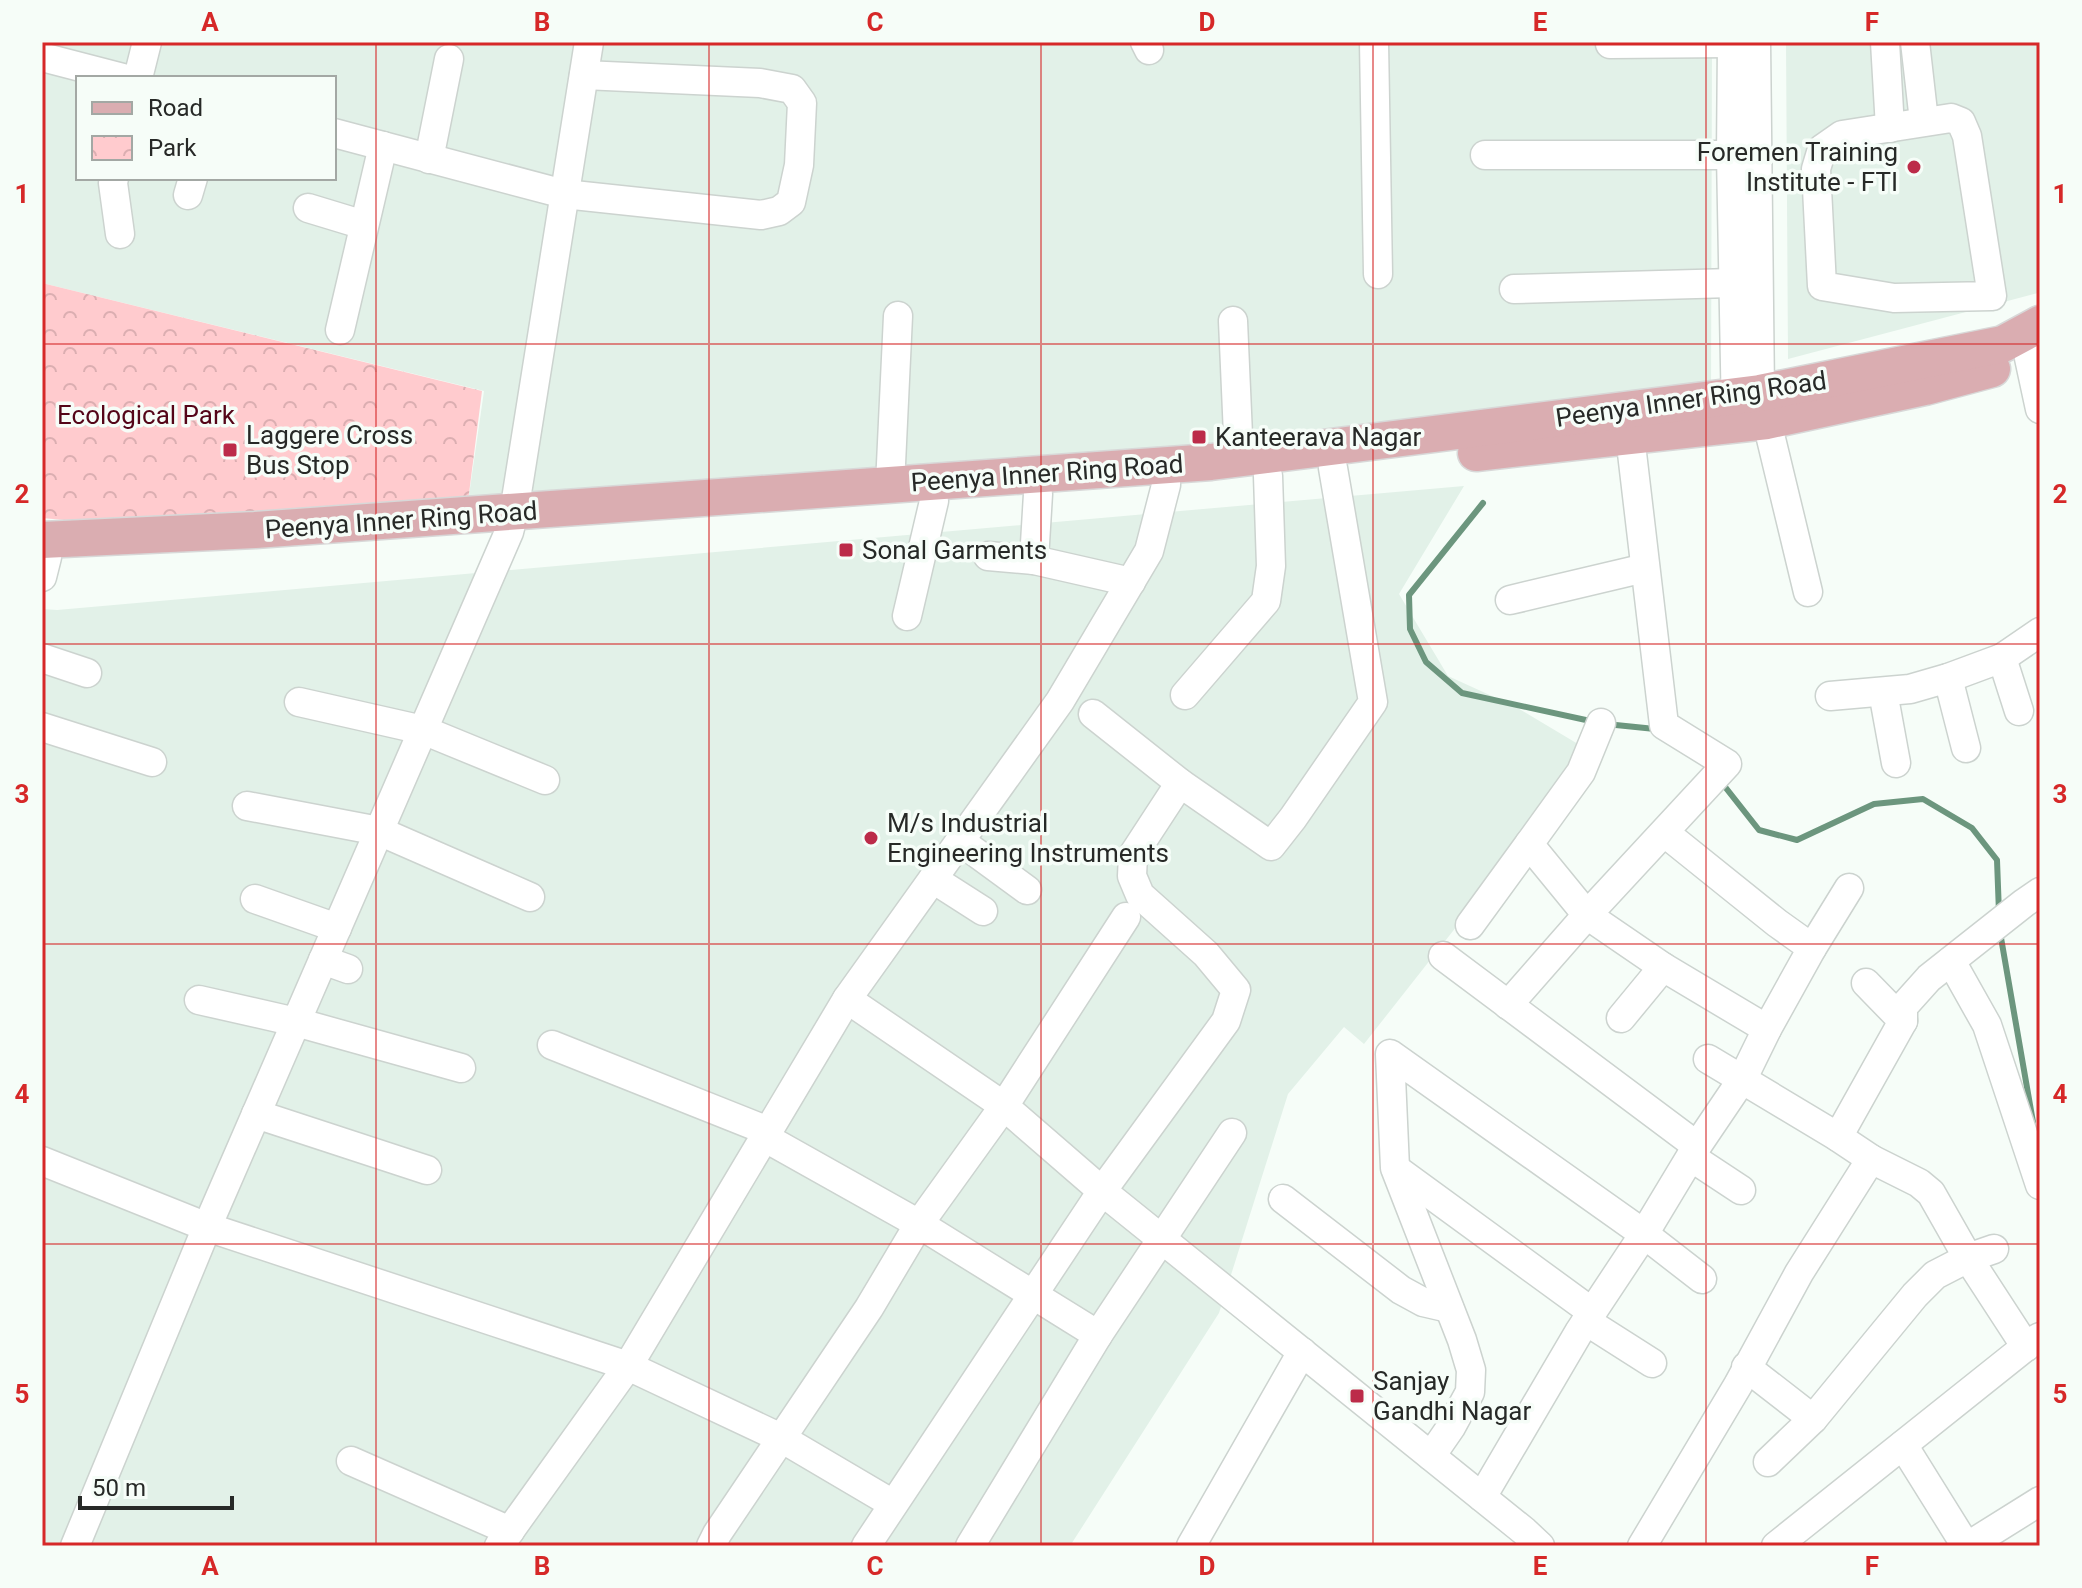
<svg xmlns="http://www.w3.org/2000/svg" width="2082" height="1588" font-family="Roboto,sans-serif">
<style>
.built{fill:#e2f1e8;fill-rule:evenodd}
.park{fill:url(#park-crowns)}
.lines{fill:none;stroke-linecap:round;stroke-linejoin:round}
.stream{stroke:#6c967e;stroke-width:6}
.minor-casing{stroke:#ccd3cf;stroke-width:31}
.major-casing{stroke:#d8d8d8;stroke-width:39}
.minor{stroke:#fff;stroke-width:28}
.major{stroke:#daadb1;stroke-width:36}
.grid{fill:none;stroke:#d62828;stroke-width:2;stroke-opacity:0.55}
.poi-dot{fill:#bc2b49;stroke:#f6fdf8;stroke-width:3}
.labels{text-anchor:middle;stroke-width:7;stroke-linejoin:round;paint-order:stroke}
.poi-label{font-size:26px;fill:#272927;stroke:#f6fdf8;text-anchor:start}
.street-label{font-size:26px;fill:#272927;stroke:#f6fdf8}
.park-label{font-size:26px;fill:#540518;stroke:#f6fdf8}
.neatline{fill:none;stroke:#d62828;stroke-width:3}
.grid-label{font-size:26px;text-anchor:middle;font-weight:bold;fill:#d62828}
</style>
<defs>
<pattern id="park-crowns" width="20" height="18" patternUnits="userSpaceOnUse" patternTransform="scale(2)"><rect width="20" height="18" fill="#ffcbce"/><path d="M2 6a3 3 0 1 1 6 0M12 15a3 3 0 1 1 6 0" fill="none" stroke="#dbaeb1"/></pattern>
</defs>
<rect width="100%" height="100%" fill="#f6fdf8"/>
<g class="built">
<path d="M42,42H1712L1711,403L467,509L484,391L42,283ZM78,78H334V178H78Z"/>
<path d="M1786,42H2040V291L2038,293L1788,359Z"/>
<path d="M1464,486L1399,594L1448,676L1516,707L1593,753L1364,1044L1344,1027L1288,1094L1219,1313L1070,1546H42V609L57,610Z"/>
</g>
<path class="park" d="M42,283L482,391L467,509L64,520L42,518Z"/>
<g class="lines">
<g class="stream">
<path d="M1483,503L1409,595L1410,629L1426,662L1462,693L1595,722"/>
<path d="M1606,724L1655,729L1658,731"/>
<path d="M1722,783L1759,830L1797,840L1874,804L1923,799L1972,828L1997,860L1999,913"/>
<path d="M2000,932L2033,1122"/>
</g>
<g class="minor-casing">
<g id="minor">
<path d="M1145,42L1149,50"/>
<path d="M1374,42L1378,274"/>
<path d="M1732,42L1731,155L1736,417"/>
<path d="M1756,42L1760,393L1808,592"/>
<path d="M1885,42L1890,128"/>
<path d="M1915,42L1924,121"/>
<path d="M1610,44L1732,43"/>
<path d="M42,57L123,78"/>
<path d="M138,78L147,42"/>
<path d="M1951,118L1961,122L1967,136L1992,296L1894,298L1822,286L1816,169L1822,149L1842,135Z"/>
<path d="M334,133L564,194L761,215L779,211L791,202L799,165L802,103L792,89L760,83L584,75"/>
<path d="M1485,155H1731"/>
<path d="M429,159L449,59"/>
<path d="M114,178L113,183L120,234"/>
<path d="M188,195L193,178"/>
<path d="M308,208L364,225"/>
<path d="M1514,289L1732,283"/>
<path d="M1233,321L1239,458"/>
<path d="M340,330L383,146"/>
<path d="M2029,358L2040,409"/>
<path d="M890,485L898,316"/>
<path d="M1038,494L1034,560L1131,582"/>
<path d="M988,556L1034,560"/>
<path d="M42,577L47,557V540"/>
<path d="M1510,600L1645,568"/>
<path d="M907,616L934,501"/>
<path d="M42,658L87,673"/>
<path d="M2002,658L2019,711"/>
<path d="M1948,678L1966,748"/>
<path d="M1883,692L1896,763"/>
<path d="M1185,695L1266,601L1271,566L1268,476"/>
<path d="M1830,696L1910,689L1948,678L2002,658L2040,632"/>
<path d="M299,702L423,730L545,780"/>
<path d="M1093,714L1180,783L1271,846L1293,818L1373,702L1333,468"/>
<path d="M42,727L152,762"/>
<path d="M247,806L379,831L530,897"/>
<path d="M1665,833L1777,923L1812,948L1767,1029"/>
<path d="M960,841L1027,890"/>
<path d="M933,879L983,911"/>
<path d="M255,899L337,928"/>
<path d="M1470,925L1529,844"/>
<path d="M1812,948L1849,888"/>
<path d="M1443,956L1697,1146"/>
<path d="M323,960L348,969"/>
<path d="M1951,961L1987,1025L2040,1185"/>
<path d="M1866,983L1903,1021"/>
<path d="M847,999L1004,1106L1102,1191L1524,1531L1540,1546"/>
<path d="M199,1000L296,1022L461,1068"/>
<path d="M1508,1005L1587,915L1727,764L1664,725L1630,436"/>
<path d="M1621,1018L1663,967"/>
<path d="M552,1045L768,1131"/>
<path d="M1708,1059L1838,1137"/>
<path d="M256,1114L427,1170"/>
<path d="M764,1137L919,1224L1098,1335"/>
<path d="M1691,1157L1741,1190"/>
<path d="M1871,1159L1919,1183L1931,1193L1968,1258L2026,1347"/>
<path d="M42,1161L207,1227L628,1366L781,1438L893,1504"/>
<path d="M1396,1169L1592,1312"/>
<path d="M1283,1199L1401,1290L1423,1302L1449,1308"/>
<path d="M1586,1321L1652,1363"/>
<path d="M1746,1367L1813,1419"/>
<path d="M1903,1445L1966,1546"/>
<path d="M1431,1456L1451,1427L1470,1392L1471,1370L1462,1340L1395,1168L1390,1054L1644,1234L1702,1279"/>
<path d="M351,1461L510,1531"/>
<path d="M1768,1462L1813,1419L1915,1295L1935,1275L1968,1258L1994,1249"/>
<path d="M1482,1497L1579,1332L1644,1234L1697,1146L1743,1078L1767,1029L1663,967L1587,915L1529,844L1581,772L1601,723"/>
<path d="M75,1546L207,1227L509,532L514,512L589,42"/>
<path d="M499,1546L628,1366L847,999L1060,701L1149,551L1166,485V465"/>
<path d="M711,1546L717,1534L869,1308L919,1224L1004,1106L1126,917"/>
<path d="M866,1546L1102,1191L1226,1021L1236,990L1206,954L1140,895L1132,876L1133,855L1180,783"/>
<path d="M970,1546L1098,1335L1232,1133"/>
<path d="M1191,1546L1302,1352"/>
<path d="M1642,1546L1738,1385L1799,1273L1871,1159L1838,1137L1903,1021V1007L1929,978L2024,903L2040,892"/>
<path d="M1776,1546L2033,1341L2040,1337"/>
<path d="M1968,1546L2040,1501"/>
</g>
</g>
<g class="major-casing">
<g id="major">
<path d="M1476,453L1767,421L1925,387L1992,369"/>
<path d="M42,540L255,530L1211,462L1760,393L2003,344L2040,324"/>
</g>
</g>
<use href="#minor" class="minor"/>
<use href="#major" class="major"/>
</g>
<path class="grid" d="M376,42V1546M709,42V1546M1041,42V1546M1373,42V1546M1706,42V1546M42,344H2040M42,644H2040M42,944H2040M42,1244H2040"/>
<g class="poi-dot">
<circle cx="1914" cy="167" r="8"/>
<rect x="1191" y="429" width="16" height="16" rx="4"/>
<rect x="222" y="442" width="16" height="16" rx="4"/>
<rect x="838" y="542" width="16" height="16" rx="4"/>
<circle cx="871" cy="838" r="8"/>
<rect x="1349" y="1388" width="16" height="16" rx="4"/>
</g>
<g class="labels">
<g class="poi-label">
<text x="1898" y="161" text-anchor="end">Foremen Training<tspan x="1898" dy="30">Institute - FTI</tspan></text>
<text x="246" y="444">Laggere Cross<tspan x="246" dy="30">Bus Stop</tspan></text>
<text x="1215" y="446">Kanteerava Nagar</text>
<text x="862" y="559">Sonal Garments</text>
<text x="887" y="832">M/s Industrial<tspan x="887" dy="30">Engineering Instruments</tspan></text>
<text x="1373" y="1390">Sanjay<tspan x="1373" dy="30">Gandhi Nagar</tspan></text>
</g>
<g class="street-label">
<text transform="translate(1691 399) rotate(-8)" y="9">Peenya Inner Ring Road</text>
<text transform="translate(1047 473) rotate(-4)" y="9">Peenya Inner Ring Road</text>
<text transform="translate(401 520) rotate(-4)" y="9">Peenya Inner Ring Road</text>
</g>
<g class="park-label">
<text x="146" y="424">Ecological Park</text>
</g>
</g>
<rect width="2082" height="1588" fill="none" stroke="#f6fdf8" stroke-width="88"/>
<rect x="76" y="76" width="260" height="104" fill="#f6fdf8" stroke="#a3a8a4" stroke-width="2"/>
<rect x="92" y="102" width="40" height="12" fill="#daadb1" stroke="#a3a8a4" stroke-width="2"/>
<text x="148" y="116" font-size="24" fill="#272927">Road</text>
<rect x="92" y="136" width="40" height="24" fill="url(#park-crowns)" stroke="#a3a8a4" stroke-width="2"/>
<text x="148" y="156" font-size="24" fill="#272927">Park</text>
<path d="M80 1496v12h152v-12" fill="none" stroke="#272927" stroke-width="4"/>
<text x="92" y="1496" font-size="24" fill="#272927" stroke="#f6fdf8" stroke-width="6" paint-order="stroke">50 m</text>
<rect x="44" y="44" width="1994" height="1500" class="neatline"/>
<g class="grid-label">
<text x="210" y="31">A</text>
<text x="542" y="31">B</text>
<text x="875" y="31">C</text>
<text x="1207" y="31">D</text>
<text x="1540" y="31">E</text>
<text x="1872" y="31">F</text>
<text x="22" y="203">1</text>
<text x="2060" y="203">1</text>
<text x="22" y="503">2</text>
<text x="2060" y="503">2</text>
<text x="22" y="803">3</text>
<text x="2060" y="803">3</text>
<text x="22" y="1103">4</text>
<text x="2060" y="1103">4</text>
<text x="22" y="1403">5</text>
<text x="2060" y="1403">5</text>
<text x="210" y="1575">A</text>
<text x="542" y="1575">B</text>
<text x="875" y="1575">C</text>
<text x="1207" y="1575">D</text>
<text x="1540" y="1575">E</text>
<text x="1872" y="1575">F</text>
</g>
</svg>
